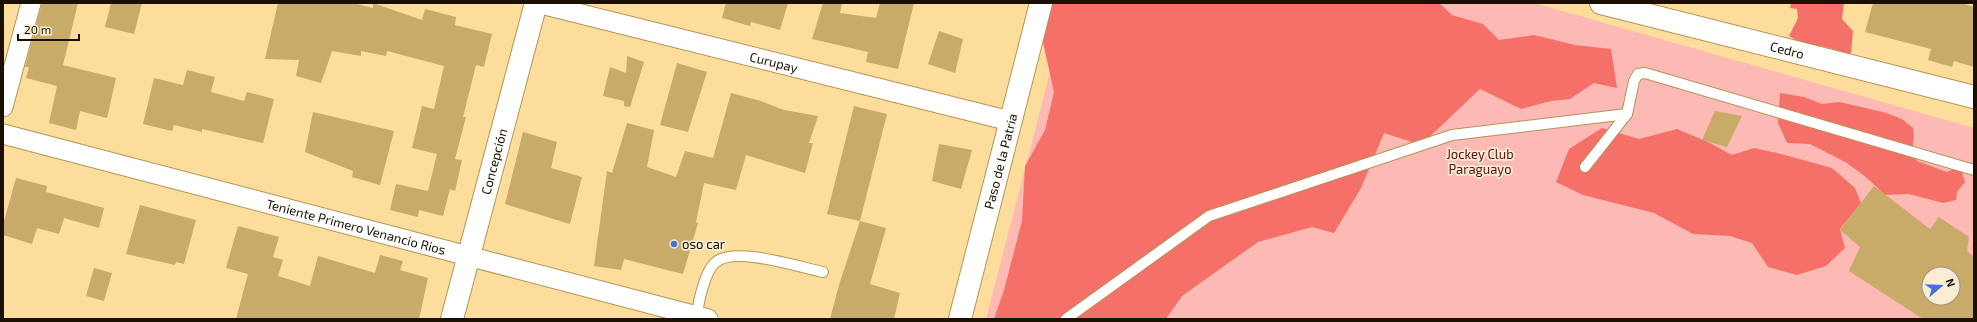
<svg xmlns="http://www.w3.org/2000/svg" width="1977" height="322" font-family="'Exo 2',sans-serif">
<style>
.green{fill:#fdb9b3;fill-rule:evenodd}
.forest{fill:#f57069}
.building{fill:#c8aa69;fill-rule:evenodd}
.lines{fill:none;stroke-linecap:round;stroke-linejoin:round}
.service-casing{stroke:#b39555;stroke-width:12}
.minor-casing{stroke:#b39555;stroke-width:21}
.tertiary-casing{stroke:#b39555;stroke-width:24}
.service{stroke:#fff;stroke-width:10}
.minor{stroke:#fff;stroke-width:19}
.tertiary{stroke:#fff;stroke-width:22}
.poi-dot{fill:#436fe1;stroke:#faedd4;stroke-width:1.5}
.labels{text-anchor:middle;stroke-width:3.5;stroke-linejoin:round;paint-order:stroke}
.street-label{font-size:13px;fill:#1a0f00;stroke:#faedd4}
.park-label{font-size:13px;fill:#610c10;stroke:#faedd4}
.poi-label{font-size:13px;fill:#1a0f00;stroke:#faedd4;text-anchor:start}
</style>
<rect width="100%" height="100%" fill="#fddd9b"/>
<path class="green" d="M1068,3H1534L1974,128V319H986ZM1929,274H1953V298H1929Z"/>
<g class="forest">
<path d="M1044,3H1439L1452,15L1483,24L1499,40L1534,35L1575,45L1611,49L1617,88L1594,83L1570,99L1551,101L1521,109L1480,89L1421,145L1384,133L1361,188L1334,233L1312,227L1258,242L1182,296L1166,319H994L1004,290L1022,221L1025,166L1045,130L1054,92L1042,38Z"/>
<path d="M1791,3H1844L1842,19L1853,31L1851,53L1843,56L1833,49L1820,46L1808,55L1799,42L1789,36L1798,18L1797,9L1790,8Z"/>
<path d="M1780,93L1804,97L1822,104L1839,102L1883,112L1902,119L1913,128C1916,143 1909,145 1917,161L1947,172L1960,166L1965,182L1957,192L1956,200L1943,203L1909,194L1885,195L1867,178L1847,163L1810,144L1787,143L1778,123Z"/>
<path d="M1602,128L1639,139L1677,129L1708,142L1732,155L1754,148L1785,155L1832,168L1855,188L1861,203L1840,229L1845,248L1826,266L1797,275L1768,267L1752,243L1730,236L1693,234L1654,213L1583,195L1556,182L1569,149Z"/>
</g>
<g class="building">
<path d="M42,3H78L63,65L116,78L107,118L80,111L76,130L49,123L57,86L26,78L29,67H25Z"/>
<path d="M111,3H142L134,34L105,27Z"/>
<path d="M278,3H353L373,8V3L422,20L425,9L456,17L455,25L492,34L484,67L476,65L463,117H466L455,159L462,160L455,191L450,189L443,216L419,210L418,217L390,210L396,184L428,191L437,154L412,148L422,106L434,109L444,66L387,51L386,56L361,51V56L332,51L321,83L296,76L299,60L265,59Z"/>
<path d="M726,3H788L780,30L751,22L750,26L722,18Z"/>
<path d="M823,3H842L840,13L876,18L880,3H914L898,69L866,62L868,52L812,39Z"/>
<path d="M1873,3H1962L1974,7V67L1954,61L1952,67L1928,60L1931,49L1865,32Z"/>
<path d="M939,31L963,39L955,73L928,64Z"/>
<path d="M627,56L644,62L630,107L624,106V101L603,96L610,67L626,73Z"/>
<path d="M677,63L707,72L688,132L660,125Z"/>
<path d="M187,70L215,77L211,92L244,101L247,92L274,99L263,143L202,129V132L174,125L172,131L143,124L154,78L183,85Z"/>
<path d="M731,93L761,101L784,110L818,116L809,143H813L805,173L746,155L736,190L704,183L696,222L698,223L683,274L624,259L621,270L594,266L607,171L612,173L627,123L654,130L647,167L676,177L685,151L713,158Z"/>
<path d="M854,106L887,114L860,221L827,214Z"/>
<path d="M1715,111L1742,116L1727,147L1702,140Z"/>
<path d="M313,112L394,131L380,185L352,177L353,171L305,152Z"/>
<path d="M523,132L557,142L551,168L582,177L570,224L505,204Z"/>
<path d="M939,144L972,150L961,189L932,181Z"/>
<path d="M16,178L47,186L46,192L104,208L99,228L64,218L59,234L37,228L32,244L3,235V225Z"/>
<path d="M1874,186L1930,229L1939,217L1969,237L1967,251L1974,257V319H1923L1849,271L1860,247L1840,230ZM1929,274H1953V298H1929Z"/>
<path d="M140,205L196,220L184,264L176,262L175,265L126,254Z"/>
<path d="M860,221L886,228L870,284L900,293L894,319H830L839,285Z"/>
<path d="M238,226L279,237L273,257L283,260L278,276L310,286L318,256L375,273L380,255L403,261L400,270L428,278L419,319H236L248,274L226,268Z"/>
<path d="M94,268L112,273L104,301L86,296Z"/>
</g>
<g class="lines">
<g class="service-casing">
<g id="service">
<path d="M1585,167L1627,114L1634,81L1638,74L1645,73L1974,170"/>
<path d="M697,316C698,303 705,270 716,262C734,246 799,267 823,272"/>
<path d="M1066,319L1209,216L1452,135L1627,114"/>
</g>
</g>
<g class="minor-casing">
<g id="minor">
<path id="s1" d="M537,3L1010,121"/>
<path d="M3,107L31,3"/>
<path id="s2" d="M3,134L708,319"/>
</g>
</g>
<g class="tertiary-casing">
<g id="tertiary">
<path id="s3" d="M1601,3L1974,97"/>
<path id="s4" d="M452,319L536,3"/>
<path id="s5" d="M960,319L1041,3"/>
</g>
</g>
<use href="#service" class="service"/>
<use href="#minor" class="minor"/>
<use href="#tertiary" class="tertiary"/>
</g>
<circle class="poi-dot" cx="674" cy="244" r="4"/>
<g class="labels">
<g class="street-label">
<text dy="5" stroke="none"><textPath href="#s3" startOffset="192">Cedro</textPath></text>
<text dy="5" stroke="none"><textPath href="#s1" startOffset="244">Curupay</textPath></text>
<text dy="5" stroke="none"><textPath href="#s4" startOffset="163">Concepción</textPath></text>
<text dy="5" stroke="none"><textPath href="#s5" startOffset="163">Paso de la Patria</textPath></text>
<text dy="5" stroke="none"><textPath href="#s2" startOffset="365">Teniente Primero Venancio Rios</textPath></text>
</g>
<g class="park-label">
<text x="1480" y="159">Jockey Club<tspan x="1480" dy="15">Paraguayo</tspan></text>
</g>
<g class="poi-label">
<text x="682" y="249">oso car</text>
</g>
</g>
<rect width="1977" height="322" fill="none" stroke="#1a0f00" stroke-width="8"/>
<g transform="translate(1941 286) rotate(71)"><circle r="19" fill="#faedd4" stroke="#a0947f"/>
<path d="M0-3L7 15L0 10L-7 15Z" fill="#436fe1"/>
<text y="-6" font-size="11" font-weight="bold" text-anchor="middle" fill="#1a0f00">N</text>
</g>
<path d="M18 34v6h61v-6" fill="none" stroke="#1a0f00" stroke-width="2"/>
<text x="24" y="34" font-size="12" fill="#1a0f00" stroke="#faedd4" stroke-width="3" paint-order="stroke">20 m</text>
</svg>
